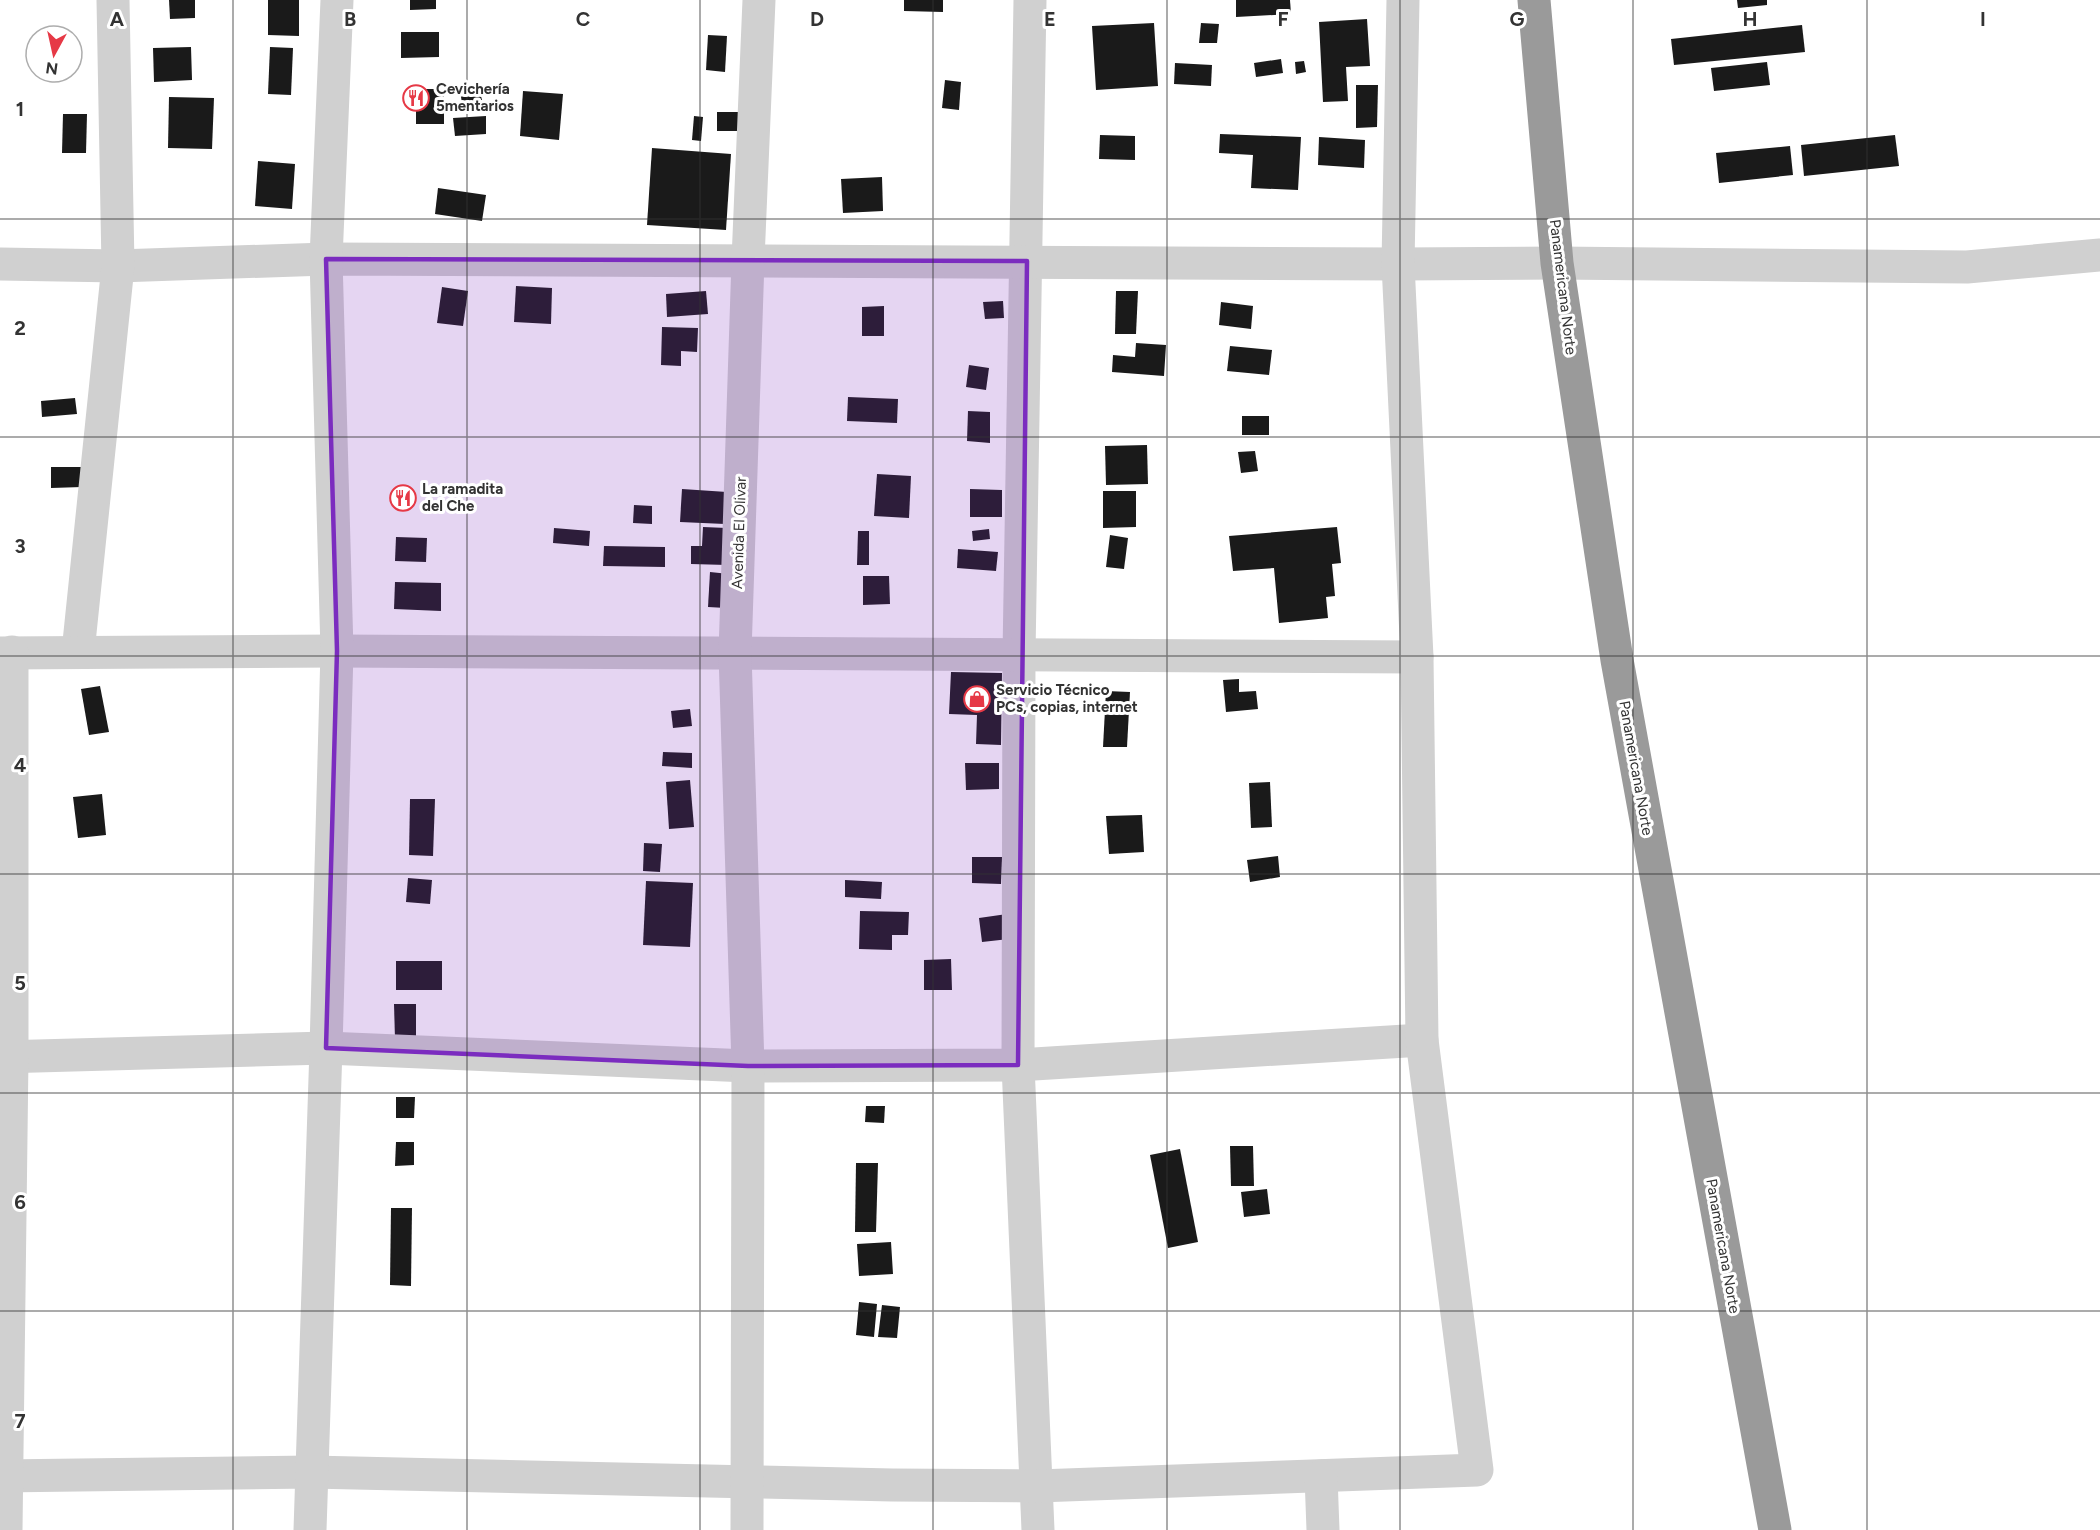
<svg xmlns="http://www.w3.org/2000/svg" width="2100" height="1530" font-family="Figtree,sans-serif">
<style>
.building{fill:#1a1a1a}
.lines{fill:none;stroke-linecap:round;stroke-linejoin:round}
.street{stroke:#d0d0d0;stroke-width:33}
.highway{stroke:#9a9a9a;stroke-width:33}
.marked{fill:#7b2cbf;fill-opacity:0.2;stroke:#7b2cbf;stroke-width:4.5;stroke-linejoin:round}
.grid{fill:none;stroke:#333;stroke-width:1.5;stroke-opacity:0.55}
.labels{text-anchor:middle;stroke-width:6;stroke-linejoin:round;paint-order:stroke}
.poi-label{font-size:15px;font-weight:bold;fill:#333;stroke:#fff;text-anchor:start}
.street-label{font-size:15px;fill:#333;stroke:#fff}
.grid-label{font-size:20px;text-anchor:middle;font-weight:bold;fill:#333;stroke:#fff;stroke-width:6;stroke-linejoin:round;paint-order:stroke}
</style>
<rect width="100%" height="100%" fill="#fff"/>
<g class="building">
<path d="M169,0H195V18L170,19Z"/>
<path d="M268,0H299V36L268,35Z"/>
<path d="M410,0H436V9L410,10Z"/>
<path d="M904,0H943V12L904,11Z"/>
<path d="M1236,0H1290L1291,14L1236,17Z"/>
<path d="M1737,0H1767V5L1738,8Z"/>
<path d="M1367,19L1370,66L1346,67L1348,101L1323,102L1319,22Z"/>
<path d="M1154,23L1158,86L1096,90L1092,26Z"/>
<path d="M1201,23L1219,24L1217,43H1199Z"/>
<path d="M1802,25L1805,52L1674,65L1671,39Z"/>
<path d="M401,32H439V57L401,58Z"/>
<path d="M708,35L727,36L725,72L706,70Z"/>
<path d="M191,47L192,80L154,82L153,48Z"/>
<path d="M270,47L293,48L291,95L268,94Z"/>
<path d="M1281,59L1283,73L1256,77L1254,63Z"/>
<path d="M1304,61L1306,72L1296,74L1295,62Z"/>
<path d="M1767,62L1770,85L1714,91L1711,68Z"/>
<path d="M1175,63L1212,65L1211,86L1174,84Z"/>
<path d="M945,80L961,82L959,110L942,108Z"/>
<path d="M1356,85H1378L1377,127L1356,128Z"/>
<path d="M479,88L482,100L462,103L460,91Z"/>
<rect x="416" y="89" width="28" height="35"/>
<path d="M523,91L563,94L559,140L520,136Z"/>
<path d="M169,97L214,98L212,149L168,148Z"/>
<rect x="717" y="112" width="31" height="19"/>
<path d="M63,114H87L86,153H62Z"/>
<path d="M486,116V134L455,136L453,118Z"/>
<path d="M694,116L703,117L701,141L692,140Z"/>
<path d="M1220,134L1301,137L1298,190L1251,188L1253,155L1219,153Z"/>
<path d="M1100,135L1135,136V160L1099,159Z"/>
<path d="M1895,135L1899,166L1804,176L1801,145Z"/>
<path d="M1319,137L1365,140L1364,168L1318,165Z"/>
<path d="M1790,146L1793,175L1719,183L1716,153Z"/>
<path d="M652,148L731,154L726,230L647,225Z"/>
<path d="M258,161L295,164L292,209L255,206Z"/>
<path d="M882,177L883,211L843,213L841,179Z"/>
<path d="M438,188L486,195L482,221L435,214Z"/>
<path d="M516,286L552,288L551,324L514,322Z"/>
<path d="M442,287L468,291L463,326L437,323Z"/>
<path d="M706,291L708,314L667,317L666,294Z"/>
<path d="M1116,291H1138L1136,334H1115Z"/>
<path d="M1003,301L1004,318L985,319L983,302Z"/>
<path d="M1221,302L1253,306L1251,329L1219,325Z"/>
<path d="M884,306V336H862V307Z"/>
<path d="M662,327L698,328L697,352L681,351V366L661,365Z"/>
<path d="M1136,343L1166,345L1164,376L1112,372L1113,355L1135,357Z"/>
<path d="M1230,346L1272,350L1269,375L1227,371Z"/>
<path d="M969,365L989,368L986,390L966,387Z"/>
<path d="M848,397L898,399L897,423L847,421Z"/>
<path d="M75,398L77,414L42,417L41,401Z"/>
<path d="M968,411L990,412V443L967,441Z"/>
<rect x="1242" y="416" width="27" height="19"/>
<path d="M1147,445L1148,484L1106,485L1105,446Z"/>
<path d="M1255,451L1258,471L1241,473L1238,452Z"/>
<path d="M51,467H82V487L51,488Z"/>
<path d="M877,474L911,476L909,518L874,516Z"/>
<path d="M682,489L727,492L725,524L680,522Z"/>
<path d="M970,489L1002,490V517H970Z"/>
<path d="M1103,491H1136V527L1103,528Z"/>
<path d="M634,505L652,506V524L633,523Z"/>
<path d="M703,527L727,528V565L691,564V546H702Z"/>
<path d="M1337,527L1341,563L1332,564L1335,596L1326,597L1328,618L1279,623L1274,568L1233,571L1229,536Z"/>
<path d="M554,528L590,531L589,546L553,543Z"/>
<path d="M989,529L990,539L973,541L972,531Z"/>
<path d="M858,531H869V565H857Z"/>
<path d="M1110,535L1128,538L1124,569L1106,567Z"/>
<path d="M396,537L427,538L426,562L395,561Z"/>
<path d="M604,546L665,547V567L603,566Z"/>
<path d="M958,549L998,552L996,571L957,568Z"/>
<path d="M710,572L729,574L726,608L708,607Z"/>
<path d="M863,576H889L890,604L863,605Z"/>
<path d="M395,582L441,583V611L394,609Z"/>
<path d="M951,672L1002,673L1001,745L976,744L977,715L949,714Z"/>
<path d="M1239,679V692L1256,691L1258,709L1226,712L1223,680Z"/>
<path d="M100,686L109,732L89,735L81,689Z"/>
<path d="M1106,691L1130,692L1127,747H1103Z"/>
<path d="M690,709L692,726L673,728L671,711Z"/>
<path d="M663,752L692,753V768L662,766Z"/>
<path d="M965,763H999V789L966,790Z"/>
<path d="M690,780L694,827L669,829L666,782Z"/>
<path d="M1270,782L1272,827L1251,828L1249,783Z"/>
<path d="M102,794L106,835L78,838L73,797Z"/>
<path d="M410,799H435L433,856L409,855Z"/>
<path d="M1142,815L1144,852L1109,854L1106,816Z"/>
<path d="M644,843L662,844L660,872L643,871Z"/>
<path d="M1278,856L1280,877L1250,882L1247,860Z"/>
<path d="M972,857H1002L1001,884L972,883Z"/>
<path d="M408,878L432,880L430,904L406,902Z"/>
<path d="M845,880L882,882L881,899L845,897Z"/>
<path d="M646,881L693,883L690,947L643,945Z"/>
<path d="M860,911L909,912L908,935H892V950L859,949Z"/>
<path d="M1007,914L1009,939L982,942L979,918Z"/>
<path d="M951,959L952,990H924V960Z"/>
<rect x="396" y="961" width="46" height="29"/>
<path d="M394,1004H416V1039H395Z"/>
<path d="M396,1097H415L414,1118H396Z"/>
<path d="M866,1106H885L884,1123L865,1122Z"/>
<path d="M396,1142H414V1165L395,1166Z"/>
<path d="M1230,1146H1253L1254,1186H1231Z"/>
<path d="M1180,1149L1198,1242L1168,1248L1150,1155Z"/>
<path d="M856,1163H878L876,1232H855Z"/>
<path d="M1267,1189L1270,1214L1244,1217L1241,1192Z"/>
<path d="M391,1208H412L411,1286L390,1285Z"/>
<path d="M891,1242L893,1274L859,1276L857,1244Z"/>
<path d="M859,1302L877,1304L874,1337L856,1335Z"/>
<path d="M882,1305L900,1307L897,1338L878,1337Z"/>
</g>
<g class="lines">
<g class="street">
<path d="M1030,0L1019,654L1018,1065L1038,1530"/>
<path d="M0,264L118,266L326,259L1398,264L1557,263L1967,267L2100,255"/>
<path d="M78,652L118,266L113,0"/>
<path d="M0,653L337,651L1417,657"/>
<path d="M0,1057L326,1048L748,1066L1018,1065L1422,1040"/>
<path d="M0,1476L311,1472L892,1485L1038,1486L1477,1470L1422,1040L1417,657L1398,264L1403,0"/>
<path d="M1321,1476L1323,1530"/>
<path d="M6,1530L12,1057V652"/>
<path d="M310,1530L326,1048L337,651L326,259L337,0"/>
<path d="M747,1530L748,1066L735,653L748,260L759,0"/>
</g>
<path class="highway" d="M1534,0L1557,263L1617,660L1775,1530"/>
</g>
<path class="marked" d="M326,259L1027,261L1018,1065L748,1066L326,1048L337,651Z"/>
<path class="grid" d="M233,0V1530M467,0V1530M700,0V1530M933,0V1530M1167,0V1530M1400,0V1530M1633,0V1530M1867,0V1530M0,219H2100M0,437H2100M0,656H2100M0,874H2100M0,1093H2100M0,1311H2100"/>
<defs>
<g id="restaurant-ring" transform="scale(1.35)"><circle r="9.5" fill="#fff" stroke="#e63946" stroke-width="1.5"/><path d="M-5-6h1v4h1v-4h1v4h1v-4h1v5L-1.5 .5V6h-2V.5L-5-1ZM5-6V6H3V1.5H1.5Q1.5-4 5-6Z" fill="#e63946"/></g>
<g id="shop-ring" transform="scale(1.35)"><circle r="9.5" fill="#fff" stroke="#e63946" stroke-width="1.5"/><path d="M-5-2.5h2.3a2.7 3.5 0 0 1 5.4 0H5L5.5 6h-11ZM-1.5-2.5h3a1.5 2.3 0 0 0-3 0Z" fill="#e63946"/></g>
</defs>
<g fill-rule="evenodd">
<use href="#restaurant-ring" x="416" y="98"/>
<use href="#restaurant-ring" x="403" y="498"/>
<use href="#shop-ring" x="977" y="699"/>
</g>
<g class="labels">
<g class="poi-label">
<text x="436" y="94">Cevichería<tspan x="436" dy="17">5mentarios</tspan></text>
<text x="422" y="494">La ramadita<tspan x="422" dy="17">del Che</tspan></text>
<text x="996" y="695">Servicio Técnico<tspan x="996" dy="17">PCs, copias, internet</tspan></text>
</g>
<g class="street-label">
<text transform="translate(1563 287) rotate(83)" y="5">Panamericana Norte</text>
<text transform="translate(739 533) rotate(-88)" y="5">Avenida El Olivar</text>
<text transform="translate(1636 768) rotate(80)" y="5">Panamericana Norte</text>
<text transform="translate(1723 1246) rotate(80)" y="5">Panamericana Norte</text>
</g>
</g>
<g class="grid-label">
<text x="117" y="26">A</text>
<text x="350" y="26">B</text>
<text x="583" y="26">C</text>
<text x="817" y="26">D</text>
<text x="1050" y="26">E</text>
<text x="1283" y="26">F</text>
<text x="1517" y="26">G</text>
<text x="1750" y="26">H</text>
<text x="1983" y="26">I</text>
<text x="20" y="116">1</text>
<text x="20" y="335">2</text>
<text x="20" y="553">3</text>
<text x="20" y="772">4</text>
<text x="20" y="990">5</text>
<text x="20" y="1209">6</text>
<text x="20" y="1428">7</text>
</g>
<g transform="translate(54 54) rotate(188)"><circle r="28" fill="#ffffff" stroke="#adadad" stroke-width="1.5"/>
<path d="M0-4.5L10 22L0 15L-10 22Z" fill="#e63946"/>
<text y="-9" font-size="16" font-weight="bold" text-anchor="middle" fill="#333333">N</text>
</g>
</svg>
